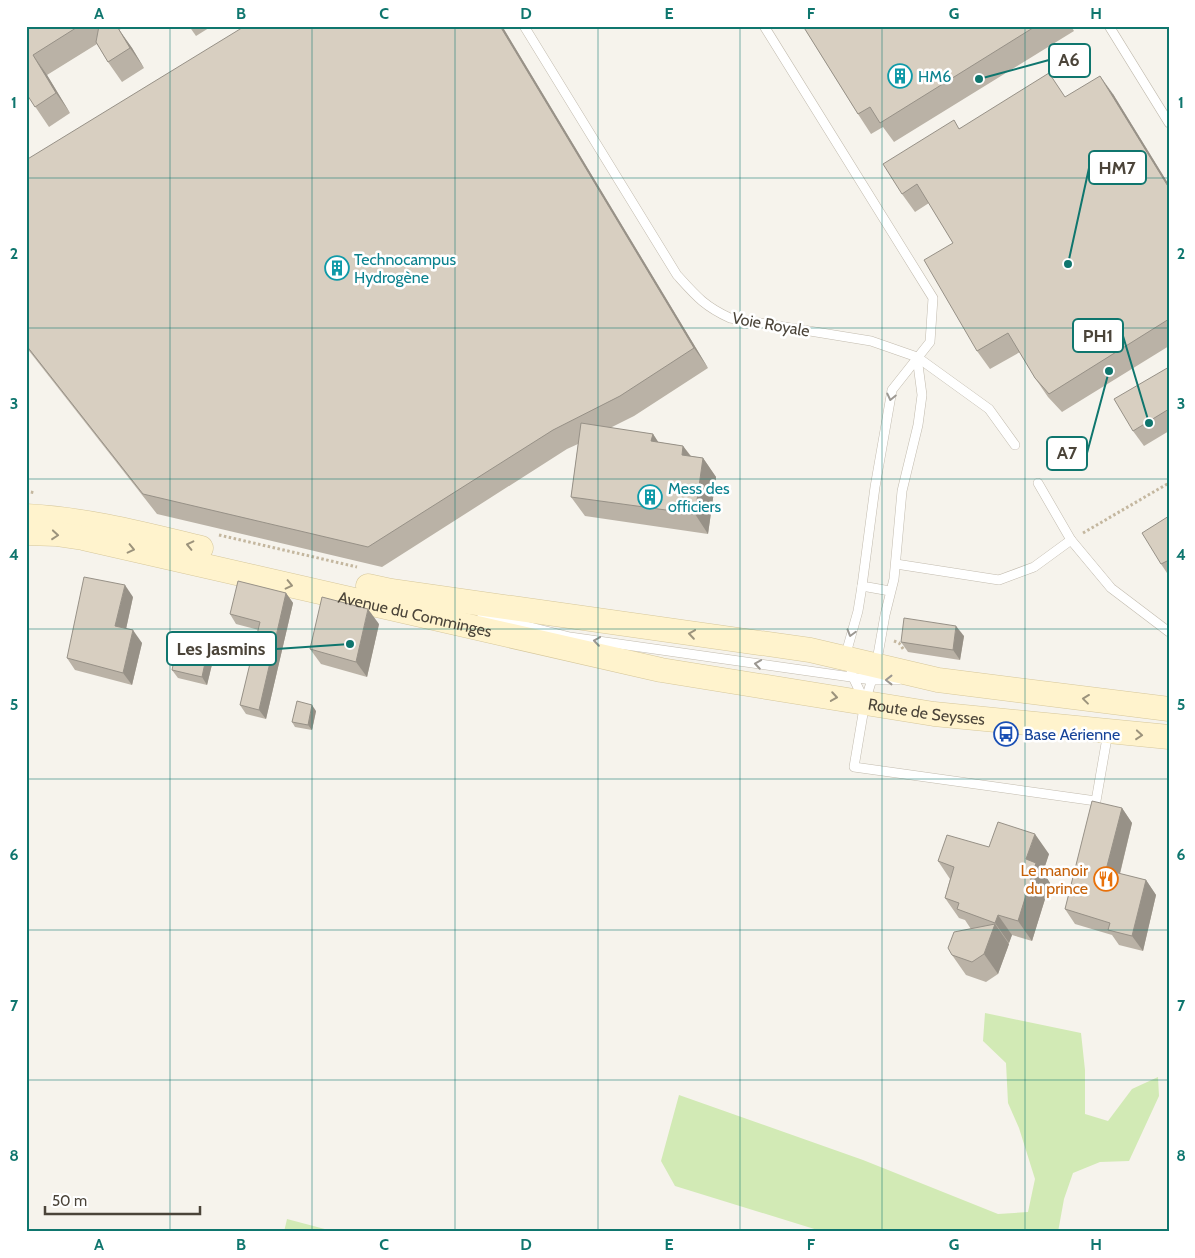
<svg xmlns="http://www.w3.org/2000/svg" width="1195" height="1258" viewBox="0 0 1195 1258" font-family="Cabin,sans-serif">
  <style>
    .green { fill: #d2eab5 }
    .lines { fill: none; stroke-linecap: round; stroke-linejoin: round }
    .service-casing { stroke: #c2bbae; stroke-width: 10 }
    .secondary-casing { stroke: #d6c79b; stroke-width: 25 }
    .path { stroke: #c4b79f; stroke-width: 3; stroke-dasharray: 2.5 2.5; stroke-linecap: butt }
    .service { stroke: #fff; stroke-width: 9 }
    .secondary { stroke: #fff3cd; stroke-width: 24 }
    .wall { fill: #bab2a6 }
    .shaded-wall { fill: #979187 }
    .building { fill: #d8cfc1; stroke: #979187 }
    .oneway { stroke: #9c9892 }
    .oneway2 { stroke: #9c937c }
    .grid { fill: none; stroke: #0f766e; stroke-width: 1; stroke-opacity: 0.55 }
    .labels { text-anchor: middle; stroke-width: 5; stroke-linejoin: round; paint-order: stroke }
    .culture-label { font-size: 16px; fill: #0d838f; stroke: #fff; text-anchor: start }
    .street-label { font-size: 16px; fill: #4b4439; stroke: #fff }
    .transit-label { font-size: 16px; fill: #164399; stroke: #fff; text-anchor: start }
    .food-label { font-size: 16px; fill: #c56008; stroke: #fff; text-anchor: end }
    .leader { fill: none; stroke: #0f766e; stroke-width: 2 }
    .callout-dot { fill: #0f766e; stroke: #fff; stroke-width: 2 }
    .callout { fill: #fff; stroke: #0f766e; stroke-width: 2 }
    .callout-label { font-size: 18px; text-anchor: middle; font-weight: bold; fill: #4b4439 }
    .neatline { fill: none; stroke: #0f766e; stroke-width: 2 }
    .grid-label { font-size: 16px; text-anchor: middle; font-weight: bold; fill: #0f766e }
  </style>
  <rect width="100%" height="100%" fill="#f6f3ec"/>
  <!-- green -->
  <g class="green">
    <path d="M985,1013L1081,1033L1085,1070V1114L1108,1121L1132,1089L1158,1077L1159,1096L1129,1161L1100,1162L1073,1173L1064,1199L1058,1232H824L675,1186L661,1161L679,1095L863,1160L998,1214L1028,1212L1035,1179L1019,1128L1008,1103L1006,1063L983,1041Z"/>
    <path d="M287,1219L336,1232H284Z"/>
  </g>
  <g class="lines">
    <!-- service casing -->
    <g class="service-casing">
      <g id="service">
        <path d="M524,26L677,275C696,296 704,306 730,318L871,341L917,357L989,409L1015,445"/>
        <path d="M764,26L933,298L930,342L892,390L875,487L862,586L890,591"/>
        <path d="M1109,26L1169,123"/>
        <path d="M917,357L922,395L918,425L902,491L894,579L885,615L876,666L865,702L854,767L1096,801L1108,732"/>
        <path d="M1038,483L1071,540L1111,588L1169,632"/>
        <path d="M896,564L999,580L1034,567L1071,540"/>
        <path d="M482,615L570,637L872,680H898"/>
        <path d="M845,657L858,611L862,586"/>
        <path d="M851,673L864,700"/>
      </g>
    </g>
    <!-- secondary casing -->
    <g class="secondary-casing">
      <g id="secondary">
        <path d="M26,516C86,519 143,534 201,548"/>
        <path id="s1" d="M26,533L56,534L83,538L661,670L934,714L1169,737"/>
        <path d="M368,586L391,591L810,650L938,680L1169,709"/>
      </g>
    </g>
    <!-- path -->
    <g class="path">
      <path d="M26,491L35,493"/>
      <path d="M1083,533L1169,483"/>
      <path d="M219,535L357,567"/>
      <path d="M894,641L899,643L904,650"/>
    </g>
    <!-- service -->
    <use href="#service" class="service"/>
    <!-- secondary -->
    <use href="#secondary" class="secondary"/>
  </g>
  <!-- wall -->
  <g class="wall">
    <path d="M26,26H126L119,30L132,48L144,68L122,82L108,62L97,44L47,75L70,113L49,127L28,96L26,97Z"/>
    <path d="M189,26H212L196,36Z"/>
    <path d="M502,26L708,368L634,416L610,428L653,434L658,442L683,446L691,456L703,458L716,477L708,534L585,516L571,497L578,444L567,449L382,567L157,514L26,347V160Z"/>
    <path d="M803,26H1071L1074,31L894,142L883,127L871,134L858,114Z"/>
    <path d="M1113,94L1169,185V346L1062,412L1048,397L1035,378L1020,352L990,369L977,351L953,243L929,203L915,212L902,194L960,128L1065,97Z"/>
    <path d="M1169,367V431L1144,446L1133,431Z"/>
    <path d="M1169,516V576L1161,564Z"/>
    <path d="M286,593L293,603L266,719L246,714L240,705L259,630L236,624L230,614Z"/>
    <path d="M133,597L126,629L142,643L132,685L75,670L67,658Z"/>
    <path d="M379,624L367,677L321,664L310,649Z"/>
    <path d="M964,636L960,660L908,652L901,642Z"/>
    <path d="M215,652L207,685L178,678L172,670Z"/>
    <path d="M316,711L312,730L295,727L292,722Z"/>
    <path d="M1122,808L1132,823L1120,874L1146,880L1156,895L1143,951L1119,945L1112,935L1075,924L1065,909Z"/>
    <path d="M989,847L1049,854L1043,872L1050,883L1032,941L1012,935L1009,943H1008L1009,944L998,974L986,982L966,975L952,955L971,929L965,920L959,918L945,898L950,879L938,861Z"/>
  </g>
  <!-- shaded-wall -->
  <g class="shaded-wall">
    <path d="M500,26H502L708,368L694,348Z"/>
    <path d="M118,28L132,48L144,68L130,48Z"/>
    <path d="M33,55L47,75L70,113L56,93Z"/>
    <path d="M1100,76L1113,94L1169,185V188Z"/>
    <path d="M653,434L666,454L651,441Z"/>
    <path d="M683,446L697,465L682,455Z"/>
    <path d="M703,458L716,477L708,534L695,514Z"/>
    <path d="M125,585L133,597L124,638L115,626Z"/>
    <path d="M286,593L293,603L266,719L259,710Z"/>
    <path d="M368,609L379,624L367,677L356,662Z"/>
    <path d="M956,626L964,636L960,660L953,650Z"/>
    <path d="M133,630L142,643L132,685L123,673Z"/>
    <path d="M209,644L215,652L207,685L202,677Z"/>
    <path d="M312,705L316,711L312,730L308,725Z"/>
    <path d="M1122,808L1132,823L1117,885L1106,870Z"/>
    <path d="M1035,834L1049,854L1043,872L1050,883L1032,941L1018,921L1026,859Z"/>
    <path d="M1146,880L1156,895L1143,951L1132,936Z"/>
    <path d="M998,915L1012,935L1009,943L995,923Z"/>
    <path d="M995,924L1009,944L998,974L984,954Z"/>
  </g>
  <!-- building -->
  <g class="building">
    <path d="M26,26H79L33,55L56,93L35,107L26,93Z"/>
    <path d="M99,26H111L118,28L130,48L108,62L96,42Z"/>
    <path d="M245,26H500L694,348L620,396L553,430L368,547L143,494L26,345V160Z"/>
    <path d="M803,26H1036L880,123L870,107L858,114Z"/>
    <path d="M1049,73L1065,97L1100,76L1169,188V319L1049,394L1035,378L1008,333L977,351L924,260L953,243L917,184L902,194L883,164L954,120L959,129Z"/>
    <path d="M1169,367V409L1133,431L1114,399Z"/>
    <path d="M581,423L653,434L651,441L683,446L682,455L703,458L695,514L571,497Z"/>
    <path d="M1169,516V560L1161,564L1142,533Z"/>
    <path d="M84,577L125,585L115,626L133,630L123,673L67,658Z"/>
    <path d="M238,581L286,593L259,710L240,705L260,622L230,614Z"/>
    <path d="M322,597L368,609L356,662L310,649Z"/>
    <path d="M904,618L956,626L953,650L901,642Z"/>
    <path d="M179,637L209,644L202,677L172,670Z"/>
    <path d="M297,701L312,705L308,725L292,722Z"/>
    <path d="M1092,801L1122,808L1106,870L1146,880L1132,936L1108,930L1110,923L1065,909Z"/>
    <path d="M998,822L1035,834L1026,859L1036,863L1018,921L998,915L995,923L957,909L959,903L945,898L954,867L938,861L947,835L989,847Z"/>
    <path d="M995,924L984,954L972,962L952,955L948,948L954,932Z"/>
  </g>
  <!-- one-way arrows -->
  <defs><path id="oneway-chevron" d="M-2-3.5L2.5 0L-2 3.5" fill="none" stroke-width="1.6" stroke-linecap="round" stroke-linejoin="round" transform="scale(1.25)"/></defs>
  <g class="oneway">
    <use href="#oneway-chevron" transform="translate(891 397) rotate(103)"/>
    <use href="#oneway-chevron" transform="translate(851 633) rotate(106)"/>
    <use href="#oneway-chevron" transform="translate(597 641) rotate(-172)"/>
    <use href="#oneway-chevron" transform="translate(758 664) rotate(-171)"/>
    <use href="#oneway-chevron" transform="translate(889 680) rotate(180)"/>
  </g>
  <g class="oneway2">
    <use href="#oneway-chevron" transform="translate(55 535) rotate(5)"/>
    <use href="#oneway-chevron" transform="translate(190 545) rotate(-167)"/>
    <use href="#oneway-chevron" transform="translate(131 549) rotate(13)"/>
    <use href="#oneway-chevron" transform="translate(289 585) rotate(13)"/>
    <use href="#oneway-chevron" transform="translate(692 634) rotate(-172)"/>
    <use href="#oneway-chevron" transform="translate(834 697) rotate(9)"/>
    <use href="#oneway-chevron" transform="translate(1086 699) rotate(-173)"/>
    <use href="#oneway-chevron" transform="translate(1139 735) rotate(5)"/>
  </g>
  <!-- grid -->
  <path class="grid" d="M170,26V1232M312,26V1232M455,26V1232M598,26V1232M740,26V1232M882,26V1232M1025,26V1232M26,178H1169M26,328H1169M26,479H1169M26,629H1169M26,779H1169M26,930H1169M26,1080H1169"/>
  <!-- icons -->
  <defs>
    <g id="building-ring" transform="scale(1.25)"><circle r="9.5" fill="#fff" stroke="#0f9aa8" stroke-width="1.5"/><path d="M-4-6H4V6H1V3H-1V6H-4ZM-2.5-4.3h1.7v1.8h-1.7ZM.8-4.3h1.7v1.8H.8ZM-2.5-1h1.7V.8h-1.7ZM.8-1h1.7V.8H.8Z" fill="#0f9aa8"/></g>
    <g id="bus-ring" transform="scale(1.25)"><circle r="9.5" fill="#fff" stroke="#1a4fb4" stroke-width="1.5"/><path d="M-5-6H5V4H4V6H2V4H-2V6H-4V4H-5ZM-3.5-4V0h7V-4ZM-3.5 1.2v1.5H-2V1.2ZM2 1.2v1.5H3.5V1.2Z" fill="#1a4fb4"/></g>
    <g id="restaurant-ring" transform="scale(1.25)"><circle r="9.5" fill="#fff" stroke="#e8710a" stroke-width="1.5"/><path d="M-5-6h1v4h1v-4h1v4h1v-4h1v5L-1.5 .5V6h-2V.5L-5-1ZM5-6V6H3V1.5H1.5Q1.5-4 5-6Z" fill="#e8710a"/></g>
  </defs>
  <g fill-rule="evenodd">
    <use href="#building-ring" x="900" y="76"/>
    <use href="#building-ring" x="337" y="268"/>
    <use href="#building-ring" x="650" y="497"/>
    <use href="#bus-ring" x="1006" y="734"/>
    <use href="#restaurant-ring" x="1106" y="879"/>
  </g>
  <g class="labels">
    <!-- culture labels -->
    <g class="culture-label">
      <text x="918" y="82">HM6</text>
      <text x="354" y="265">Technocampus<tspan x="354" dy="18">Hydrogène</tspan></text>
      <text x="668" y="494">Mess des<tspan x="668" dy="18">officiers</tspan></text>
    </g>
    <!-- street labels -->
    <g class="street-label">
      <text transform="translate(771 324) rotate(10)" y="6">Voie Royale</text>
      <text dy="6" stroke="none"><textPath href="#s1" startOffset="398">Avenue du Comminges</textPath></text>
      <text dy="6" stroke="none"><textPath href="#s1" startOffset="919">Route de Seysses</textPath></text>
    </g>
    <!-- transit labels -->
    <g class="transit-label">
      <text x="1024" y="740">Base Aérienne</text>
    </g>
    <!-- food labels -->
    <g class="food-label">
      <text x="1088" y="876">Le manoir<tspan x="1088" dy="18">du prince</tspan></text>
    </g>
  </g>
  <!-- callouts -->
  <path class="leader" d="M979 79L1049 60M1068 264L1089 168M1149 423L1123 336M1109 371L1087 453M350 644L276 649"/>
  <g class="callout-dot">
    <circle cx="979" cy="79" r="5"/>
    <circle cx="1068" cy="264" r="5"/>
    <circle cx="1149" cy="423" r="5"/>
    <circle cx="1109" cy="371" r="5"/>
    <circle cx="350" cy="644" r="5"/>
  </g>
  <g class="callout">
    <rect x="1049" y="44" width="41" height="33" rx="5"/>
    <rect x="1089" y="151" width="57" height="33" rx="5"/>
    <rect x="1073" y="319" width="50" height="33" rx="5"/>
    <rect x="1047" y="437" width="40" height="33" rx="5"/>
    <rect x="167" y="632" width="109" height="33" rx="5"/>
  </g>
  <g class="callout-label">
    <text x="1069" y="66">A6</text>
    <text x="1117" y="174">HM7</text>
    <text x="1098" y="342">PH1</text>
    <text x="1067" y="459">A7</text>
    <text x="221" y="655">Les Jasmins</text>
  </g>
  <!-- border -->
  <rect width="1195" height="1258" fill="none" stroke="#ffffff" stroke-width="55"/>
  <!-- scale -->
  <path d="M45 1206v8h155v-8" fill="none" stroke="#4b4439" stroke-width="2.5"/>
  <text x="52" y="1206" font-size="15" fill="#4b4439" stroke="#ffffff" stroke-width="4" paint-order="stroke">50 m</text>
  <rect x="28" y="28" width="1140" height="1202" class="neatline"/>
  <g class="grid-label">
    <text x="99" y="19">A</text>
    <text x="241" y="19">B</text>
    <text x="384" y="19">C</text>
    <text x="526" y="19">D</text>
    <text x="669" y="19">E</text>
    <text x="811" y="19">F</text>
    <text x="954" y="19">G</text>
    <text x="1096" y="19">H</text>
    <text x="14" y="108">1</text>
    <text x="1181" y="108">1</text>
    <text x="14" y="259">2</text>
    <text x="1181" y="259">2</text>
    <text x="14" y="409">3</text>
    <text x="1181" y="409">3</text>
    <text x="14" y="560">4</text>
    <text x="1181" y="560">4</text>
    <text x="14" y="710">5</text>
    <text x="1181" y="710">5</text>
    <text x="14" y="860">6</text>
    <text x="1181" y="860">6</text>
    <text x="14" y="1011">7</text>
    <text x="1181" y="1011">7</text>
    <text x="14" y="1161">8</text>
    <text x="1181" y="1161">8</text>
    <text x="99" y="1250">A</text>
    <text x="241" y="1250">B</text>
    <text x="384" y="1250">C</text>
    <text x="526" y="1250">D</text>
    <text x="669" y="1250">E</text>
    <text x="811" y="1250">F</text>
    <text x="954" y="1250">G</text>
    <text x="1096" y="1250">H</text>
  </g>
</svg>
